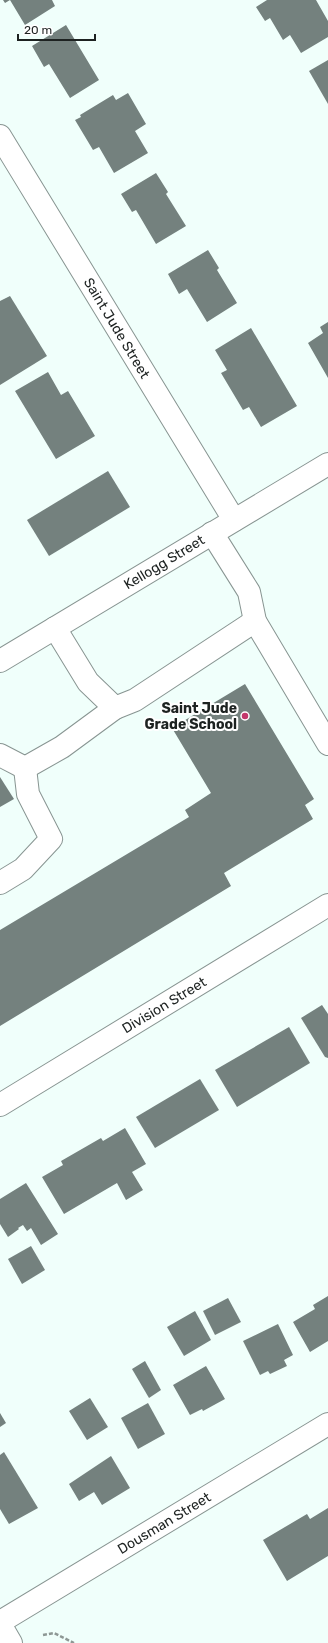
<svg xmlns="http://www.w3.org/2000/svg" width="328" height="1643" viewBox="0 0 328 1643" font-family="Rubik,sans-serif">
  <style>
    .building { fill: #74817e }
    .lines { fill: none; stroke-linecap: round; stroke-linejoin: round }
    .minor-casing { stroke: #889592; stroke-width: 24 }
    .path { stroke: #8e9895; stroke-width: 2.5; stroke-dasharray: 4 2; stroke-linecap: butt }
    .minor { stroke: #fff; stroke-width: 22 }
    .poi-dot { fill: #c3376b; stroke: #fff; stroke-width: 1.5 }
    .labels { text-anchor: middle; stroke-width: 4; stroke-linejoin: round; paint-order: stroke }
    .street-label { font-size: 14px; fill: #1d2221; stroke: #fff }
    .poi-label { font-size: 14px; font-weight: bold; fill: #1d2221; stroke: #fff; text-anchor: end }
  </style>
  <rect width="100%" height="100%" fill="#f0fffb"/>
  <!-- building -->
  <g class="building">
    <path d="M3,0H52L55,6L25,25L10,0L5,3Z"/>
    <path d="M267,0H316L328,21V37L301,53L290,35L283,40L270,18L265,21L256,7Z"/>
    <path d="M66,25L99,80L70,98L49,64L44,67L32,46Z"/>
    <path d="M328,60V104L309,71Z"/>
    <path d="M128,93L146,124L135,131L148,153L114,173L99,147L93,150L75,120L81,117L80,115L113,95L116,100Z"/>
    <path d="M156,173L168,192L166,194L186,226L156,244L136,210L132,212L121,194Z"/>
    <path d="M208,250L219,268L217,270L237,303L207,322L187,289L179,294L168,274Z"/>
    <path d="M10,296L47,356L0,385V301Z"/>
    <path d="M328,322V378L308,343L323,333L320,327Z"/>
    <path d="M251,328L297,406L261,427L249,407L243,410L221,373L227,370L215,350Z"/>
    <path d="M48,372L61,395L68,391L95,436L56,459L15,391Z"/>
    <path d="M108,471L130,507L49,556L27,520Z"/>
    <path d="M245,684L314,799L305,805L313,819L224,873L231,886L0,1026V930L189,817L185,810L211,793L172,728Z"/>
    <path d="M0,777L14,799L0,807Z"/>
    <path d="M322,1005L328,1014V1058L325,1057L301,1018Z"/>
    <path d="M289,1027L310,1063L237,1107L215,1070Z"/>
    <path d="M200,1079L219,1110L155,1148L136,1117Z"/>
    <path d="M125,1128L146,1164L132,1172L143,1190L126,1200L117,1183L64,1214L42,1177L63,1165L61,1161L101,1138L103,1141Z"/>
    <path d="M26,1183L58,1234L41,1245L31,1228L27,1231L23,1225L18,1228L19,1229L8,1237L0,1224V1199Z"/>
    <path d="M31,1246L45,1270L22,1284L8,1259Z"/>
    <path d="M328,1296V1341L310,1352L293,1322L315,1309L313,1305Z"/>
    <path d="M228,1298L241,1322L215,1335L203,1311Z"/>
    <path d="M195,1311L211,1340L184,1356L167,1327Z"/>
    <path d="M278,1324L293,1355L284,1360L287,1366L270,1374L268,1371L260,1375L243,1341Z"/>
    <path d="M145,1361L161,1390L149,1398L132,1369Z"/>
    <path d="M206,1366L225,1399L203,1411L202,1409L190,1415L173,1385Z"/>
    <path d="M90,1398L108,1427L87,1440L69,1411Z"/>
    <path d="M148,1403L165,1434L138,1449L121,1418Z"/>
    <path d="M0,1413L6,1423L0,1427Z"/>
    <path d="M4,1452L38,1508L9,1524L0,1509V1455Z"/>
    <path d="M111,1456L130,1488L102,1505L94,1492L79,1501L69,1484Z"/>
    <path d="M328,1508V1556L287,1581L263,1540L307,1514L310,1519Z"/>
  </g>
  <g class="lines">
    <!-- minor casing -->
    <g class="minor-casing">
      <g id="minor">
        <path d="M0,136L234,520"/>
        <path d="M212,533L249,592L255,621L328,744"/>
        <path d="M55,628L88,682L115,708L135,700L255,621"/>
        <path d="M0,661L328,464"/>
        <path d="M0,755L25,768L62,747L115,708"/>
        <path d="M0,883L23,869L51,839L28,794L25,768"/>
        <path d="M0,1105L328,905"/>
        <path d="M0,1622L328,1424"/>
        <path d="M0,1624L11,1643"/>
      </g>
    </g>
    <!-- path -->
    <path class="path" d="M43,1635L54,1633L74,1643"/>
    <!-- minor -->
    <use href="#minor" class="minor"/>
  </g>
  <!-- markers -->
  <circle class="poi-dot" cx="245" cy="716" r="4"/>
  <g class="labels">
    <!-- street labels -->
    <g class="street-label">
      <text transform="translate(117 328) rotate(59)" y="5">Saint Jude Street</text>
      <text transform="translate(164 562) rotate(-31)" y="5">Kellogg Street</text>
      <text transform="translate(164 1005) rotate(-31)" y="5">Division Street</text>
      <text transform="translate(164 1523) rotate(-31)" y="5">Dousman Street</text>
    </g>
    <!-- poi labels -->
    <g class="poi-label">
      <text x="237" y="713">Saint Jude<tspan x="237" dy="16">Grade School</tspan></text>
    </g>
  </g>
  <!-- scale -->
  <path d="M18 34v6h77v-6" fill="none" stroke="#1d2221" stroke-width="2"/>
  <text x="24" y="34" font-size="12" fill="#1d2221" stroke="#ffffff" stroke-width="3" paint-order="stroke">20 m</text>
</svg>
